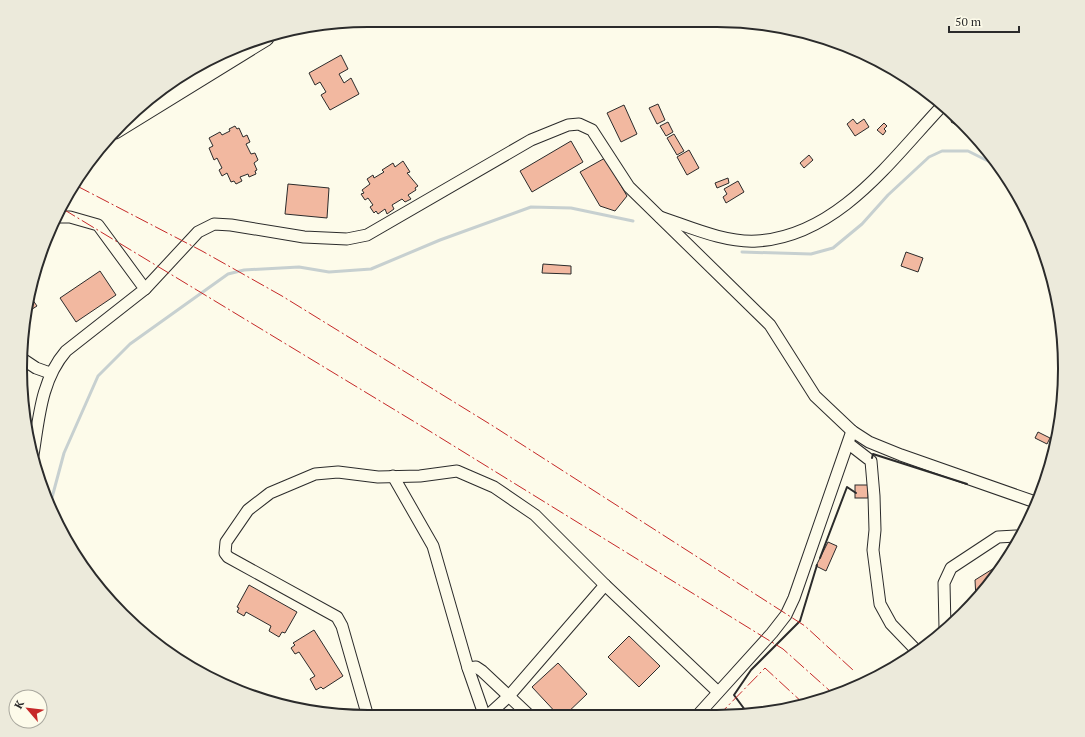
<svg xmlns="http://www.w3.org/2000/svg" width="1085" height="737" viewBox="0 0 1085 737" font-family="'PT Serif',serif">
  <style>
    .lines { fill: none; stroke-linecap: round; stroke-linejoin: round }
    .stream { stroke: #c7d0d0; stroke-width: 3 }
    .building { fill: #f2b8a0; stroke: #2b2b2b }
    .minor-casing { stroke: #2b2b2b; stroke-width: 13 }
    .highway-casing { stroke: #2b2b2b; stroke-width: 17 }
    .minor { stroke: #fdfbea; stroke-width: 11 }
    .highway { stroke: #fdfbea; stroke-width: 15 }
    .wall { stroke: #2b2b2b; stroke-width: 2 }
    .power { stroke: #c62828; stroke-width: 1; stroke-dasharray: 14 3 2 3; stroke-linecap: butt }
    .rim { fill: none; stroke: #2b2b2b; stroke-width: 2 }
  </style>
  <rect width="100%" height="100%" fill="#fdfbea"/>
  <g class="lines">
    <!-- stream -->
    <g class="stream">
      <path d="M742,252L811,254L833,248L862,224L888,195L929,157L942,151H968L1000,167"/>
      <path d="M50,505L64,453L98,376L130,344L228,274L244,270L299,267L329,272L371,269L440,240L531,207L571,208L633,221"/>
    </g>
  </g>
  <!-- building -->
  <g class="building">
    <path d="M724,21L739,22L737,27Z"/>
    <path d="M341,55L348,69L339,74L344,83L351,78L359,94L330,110L321,95L326,92L320,82L315,85L309,73Z"/>
    <path d="M658,104L665,120L657,124L649,108Z"/>
    <path d="M624,105L637,134L621,142L607,113Z"/>
    <path d="M954,116L963,122L971,133L951,122Z"/>
    <path d="M853,119L857,124L864,119L869,127L855,136L847,124Z"/>
    <path d="M668,122L673,132L666,136L660,126Z"/>
    <path d="M884,123L887,126L884,129L886,131L883,135L877,130Z"/>
    <path d="M235,126L237,129L239,128L243,137L247,135L250,142L246,144L251,154L255,153L258,160L254,163L257,170L255,171L256,174L249,177L248,174L240,177L242,181L236,184L234,181L231,182L227,173L222,176L219,170L222,168L217,158L214,160L209,148L213,146L209,138L220,132L222,135L230,131L229,129Z"/>
    <path d="M674,134L684,151L677,155L667,138Z"/>
    <path d="M571,141L583,162L532,192L520,171Z"/>
    <path d="M689,150L699,168L687,175L677,157Z"/>
    <path d="M809,155L813,160L804,168L800,163Z"/>
    <path d="M605,158L627,196L615,211L600,206L580,172Z"/>
    <path d="M403,161L410,172L407,173L418,186L415,188L416,190L408,195L411,199L405,202L402,199L392,205L394,209L387,214L385,209L378,214L376,211L374,213L370,207L373,205L368,198L365,200L361,194L364,193L362,190L370,184L367,179L373,175L374,178L384,172L382,170L393,163L395,167Z"/>
    <path d="M728,178L729,183L717,188L715,183Z"/>
    <path d="M738,181L744,192L726,203L723,197L727,194L724,189Z"/>
    <path d="M288,184L329,188L327,218L285,214Z"/>
    <path d="M906,252L923,258L918,272L901,266Z"/>
    <path d="M543,264L571,266V274L542,273Z"/>
    <path d="M100,271L116,295L76,322L60,298Z"/>
    <path d="M30,296L37,306L26,313Z"/>
    <path d="M1038,432L1050,438L1047,444L1035,438Z"/>
    <rect x="855" y="485" width="13" height="13"/>
    <path d="M828,542L837,546L826,571L816,566Z"/>
    <path d="M1007,560L1006,562L976,599L975,580Z"/>
    <path d="M249,585L297,612L285,633L282,632L279,637L269,631L271,626L246,612L244,616L237,612L239,608L237,607Z"/>
    <path d="M314,630L343,676L323,689L321,687L316,690L310,679L315,676L299,652L295,654L291,648L295,645L293,643Z"/>
    <path d="M629,636L660,666L639,687L608,657Z"/>
    <path d="M558,663L587,694L563,717H560L532,687Z"/>
    <path d="M601,711L607,717H594Z"/>
  </g>
  <g class="lines">
    <!-- minor casing -->
    <g class="minor-casing">
      <g id="minor">
        <path d="M660,217C690,227 725,243 757,241C838,236 891,160 942,106"/>
        <path d="M145,289L198,232L214,224L231,225L304,237L347,239L367,235L531,140L568,125L579,124L592,130L629,187L770,325L815,396L852,431L869,442L901,455L1038,503"/>
        <path d="M24,360L36,368L50,373"/>
        <path d="M849,444L871,461L874,496L875,530L873,550L880,604L891,624L915,649"/>
        <path d="M33,455C39,418 41,380 66,351L145,289L98,225L70,217H58"/>
        <path d="M393,476L433,546L468,668L485,717"/>
        <path d="M945,628L944,583L951,568L998,537L1016,536L1019,538"/>
        <path d="M468,668L476,667L482,671L531,717"/>
        <path d="M368,717L342,626L337,617L228,557L225,553L226,542L248,510L270,493L315,474L338,472L378,477L420,476L457,471L494,487L535,515L605,585L718,692"/>
        <path d="M486,717L509,696L605,585"/>
        <path d="M696,717L772,633L786,615L794,598L852,431"/>
      </g>
    </g>
    <!-- highway casing -->
    <g class="highway-casing">
      <path id="highway" d="M115,131L266,38"/>
    </g>
    <!-- minor -->
    <use href="#minor" class="minor"/>
    <!-- highway -->
    <use href="#highway" class="highway"/>
    <!-- wall -->
    <g class="wall">
      <path d="M872,458L873,454L967,484"/>
      <path d="M820,558L847,487L856,493"/>
      <path d="M748,714L734,695L751,670L800,621L817,565"/>
    </g>
    <!-- power -->
    <g class="power">
      <path d="M77,186L202,251L282,296L493,426L805,626L853,670"/>
      <path d="M63,209L423,427L783,649L830,691"/>
      <path d="M717,717L765,668L804,704"/>
    </g>
  </g>
  <!-- crop -->
  <path d="M0 0H1085V737H0ZM368 27H717A341 341 0 0 1 1058 368V369A341 341 0 0 1 717 710H368A341 341 0 0 1 27 369V368A341 341 0 0 1 368 27Z" fill="#eceadb" fill-rule="evenodd"/>
  <path class="rim" d="M368 27H717A341 341 0 0 1 1058 368V369A341 341 0 0 1 717 710H368A341 341 0 0 1 27 369V368A341 341 0 0 1 368 27Z"/>
  <!-- north arrow -->
  <g transform="translate(28 709) rotate(298)"><circle r="19" fill="#fdfbea" stroke="#a9a89e"/>
  <path d="M0-3L7 15L0 10L-7 15Z" fill="#c62828"/>
  <text y="-6" font-size="11" font-weight="bold" text-anchor="middle" fill="#2b2b2b">K</text>
  </g>
  <!-- scale -->
  <path d="M949 26v6h70v-6" fill="none" stroke="#2b2b2b" stroke-width="2"/>
  <text x="955" y="26" font-size="12" fill="#2b2b2b" stroke="#fdfbea" stroke-width="3" paint-order="stroke">50 m</text>
</svg>
